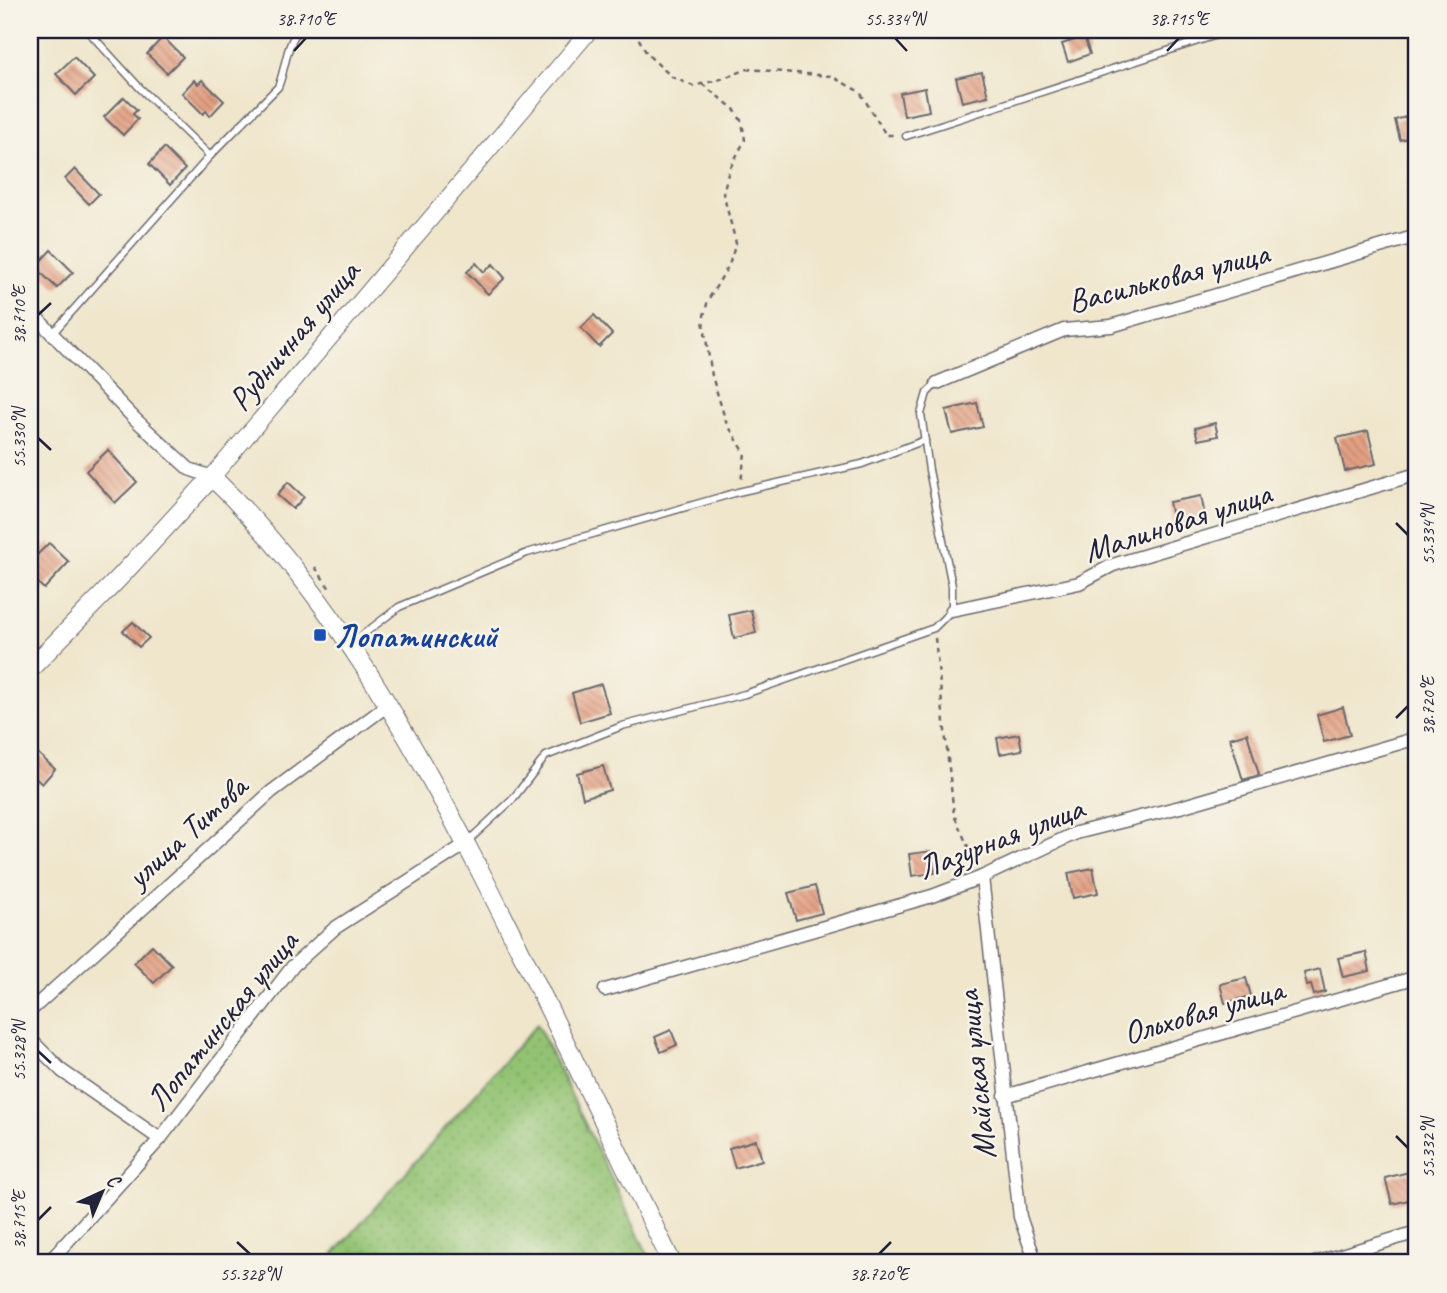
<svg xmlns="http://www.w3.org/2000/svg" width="1447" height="1293" viewBox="0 0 1447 1293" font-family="Caveat,sans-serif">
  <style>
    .grass { fill: url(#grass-dots); stroke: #5a7256; stroke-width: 2 }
    .building { fill: url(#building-back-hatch) }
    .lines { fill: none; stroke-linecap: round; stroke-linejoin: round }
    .service-casing { stroke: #6a676e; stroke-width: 9 }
    .minor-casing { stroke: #6a676e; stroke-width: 15 }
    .tertiary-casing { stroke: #6a676e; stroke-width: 18 }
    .secondary-casing { stroke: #6a676e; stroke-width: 20 }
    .path { stroke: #6a676e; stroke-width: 2.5; stroke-dasharray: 5 5; stroke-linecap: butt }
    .service { stroke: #fff; stroke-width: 6 }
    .minor { stroke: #fff; stroke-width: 12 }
    .tertiary { stroke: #fff; stroke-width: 16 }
    .secondary { stroke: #fff; stroke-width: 18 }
    .ticks { fill: none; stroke: #22223b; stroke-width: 2.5 }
    .transit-dot { fill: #1a4fb4; stroke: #f7f3e8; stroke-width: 2.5 }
    .labels { text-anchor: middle; stroke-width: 5; stroke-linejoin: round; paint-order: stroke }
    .street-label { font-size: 33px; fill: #22223b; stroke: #f7f3e8 }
    .transit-label { font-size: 33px; font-weight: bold; fill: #164399; stroke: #f7f3e8; text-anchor: start }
    .neatline { fill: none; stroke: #22223b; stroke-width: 2.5 }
    .ticks-label { font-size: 18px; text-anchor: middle; fill: #22223b }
  </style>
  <defs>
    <pattern id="grass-dots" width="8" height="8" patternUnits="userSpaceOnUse" patternTransform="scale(1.75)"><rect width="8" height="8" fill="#93c372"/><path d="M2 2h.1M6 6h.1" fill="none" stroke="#7ea764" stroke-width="1.8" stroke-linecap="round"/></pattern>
    <pattern id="building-back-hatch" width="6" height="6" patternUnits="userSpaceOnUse" patternTransform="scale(1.75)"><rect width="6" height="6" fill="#e4a083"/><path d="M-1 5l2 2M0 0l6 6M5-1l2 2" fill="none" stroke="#b8826c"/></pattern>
  </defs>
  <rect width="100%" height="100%" fill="#f7f3e8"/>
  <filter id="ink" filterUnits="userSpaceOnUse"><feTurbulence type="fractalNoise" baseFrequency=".0143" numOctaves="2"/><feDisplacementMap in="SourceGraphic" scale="14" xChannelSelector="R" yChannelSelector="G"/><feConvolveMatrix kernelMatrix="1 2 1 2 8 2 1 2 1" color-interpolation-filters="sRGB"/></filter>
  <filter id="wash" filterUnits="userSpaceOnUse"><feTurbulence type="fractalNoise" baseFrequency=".00686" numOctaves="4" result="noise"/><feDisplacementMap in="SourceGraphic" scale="28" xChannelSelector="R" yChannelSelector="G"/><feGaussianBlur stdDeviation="1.57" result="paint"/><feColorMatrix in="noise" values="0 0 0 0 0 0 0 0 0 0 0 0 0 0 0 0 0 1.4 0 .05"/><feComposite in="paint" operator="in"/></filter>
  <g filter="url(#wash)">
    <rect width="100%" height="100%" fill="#efe6cc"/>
    <!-- grass -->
    <path class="grass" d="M537,1024L652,1263H326Z"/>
    <g id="blocks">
      <!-- building -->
      <g class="building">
        <path d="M163,37L183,57L167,73L147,54Z"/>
        <path d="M1084,37L1090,54L1068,62L1062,44Z"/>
        <path d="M74,57L94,78L76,95L56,74Z"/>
        <path d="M982,72L988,96L962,102L956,78Z"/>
        <path d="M194,80L198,84L202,80L224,101L210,116L206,111L203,114L182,93Z"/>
        <path d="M925,88L929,111L904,116L900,93Z"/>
        <path d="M124,97L137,110L133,114L138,119L123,135L104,117Z"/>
        <path d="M1413,115L1417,136L1400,140L1395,120Z"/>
        <path d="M164,148L185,169L170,185L149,164Z"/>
        <path d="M75,169L99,194L89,204L65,179Z"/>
        <path d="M51,250L73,272L57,288L35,267Z"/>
        <path d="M476,263L484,272L493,264L505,278L488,294L467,272Z"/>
        <path d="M594,315L612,334L599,347L581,328Z"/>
        <path d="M977,403L983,427L952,434L946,410Z"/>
        <path d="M1215,423L1218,436L1198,440L1195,428Z"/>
        <path d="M1368,431L1376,464L1345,471L1337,438Z"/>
        <path d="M108,450L137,482L115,503L86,471Z"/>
        <path d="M288,482L304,497L293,509L277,495Z"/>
        <path d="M1201,496L1206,521L1174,527L1169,502Z"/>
        <path d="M49,543L69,562L44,589L30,575V552L35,557Z"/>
        <path d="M751,610L756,633L734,638L729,615Z"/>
        <path d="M133,622L149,638L139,647L123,631Z"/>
        <path d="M601,684L610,713L580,722L572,693Z"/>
        <path d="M1343,707L1350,735L1324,742L1317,715Z"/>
        <path d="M1247,733L1259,775L1243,780L1230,738Z"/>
        <path d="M1019,734L1022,750L1000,754L997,738Z"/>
        <path d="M30,746L55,769L42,784L30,773Z"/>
        <path d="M603,766L610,790L583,798L577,773Z"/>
        <path d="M932,851L935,873L912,876L909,854Z"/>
        <path d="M1093,868L1098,893L1073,898L1068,873Z"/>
        <path d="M815,886L822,913L796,920L788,893Z"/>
        <path d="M152,945L172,965L154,983L134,963Z"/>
        <path d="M1366,952L1370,971L1343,977L1338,958Z"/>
        <path d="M1320,969L1325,992L1314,995L1311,985L1307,986L1304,973Z"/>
        <path d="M1246,978L1251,996L1225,1003L1220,984Z"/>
        <path d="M671,1030L677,1045L661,1052L655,1037Z"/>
        <path d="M756,1140L762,1160L735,1168L729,1148Z"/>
        <path d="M1417,1170V1198L1392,1204L1385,1178Z"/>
      </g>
    </g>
  </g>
  <g filter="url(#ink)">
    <use href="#blocks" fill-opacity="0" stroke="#6a676e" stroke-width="2"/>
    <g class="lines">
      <!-- service casing -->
      <g class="service-casing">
        <g id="service">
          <path d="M906,136L1232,30"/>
          <path d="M210,156L278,87C286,68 285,48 298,30"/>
          <path d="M52,334L210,156L139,87L87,30"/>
          <path d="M352,643L399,607L527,553L738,492L862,464L925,440"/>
          <path d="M467,842L512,800L546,756L622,726L745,694L934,628L952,610V586L929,470L921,414L927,393L937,383"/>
        </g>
      </g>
      <!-- minor casing -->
      <g class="minor-casing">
        <g id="minor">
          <path d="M30,311L135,419L189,469L212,477"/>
          <path d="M937,383L1064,330L1111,326L1417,236"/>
          <path d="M952,610L1079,583L1113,565L1417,474"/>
          <path d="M982,877L1020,1217L1036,1263"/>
          <path d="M605,990L932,896L982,877L1076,833L1180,807L1417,738"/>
          <path d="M30,1011L271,792L388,705"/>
          <path d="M30,1039L62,1071L160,1139"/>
          <path d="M1005,1096L1417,977"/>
          <path d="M48,1263L160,1139L293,966L335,928L466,844"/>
          <path d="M1315,1263L1417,1232"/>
        </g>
      </g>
      <!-- tertiary casing -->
      <g class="tertiary-casing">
        <path id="tertiary" d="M212,477L590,30"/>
      </g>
      <!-- secondary casing -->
      <g class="secondary-casing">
        <path id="secondary" d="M30,669L119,578L212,477C327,588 406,729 479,869C546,999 608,1132 672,1263"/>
      </g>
      <!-- path -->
      <g class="path">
        <path d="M634,30L647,54L672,77L693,86L718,80L748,69L831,76L860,92L886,135H896"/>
        <path d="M702,84L734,109L742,122L745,140L729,170L723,193L736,243L729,265L708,300L703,320L712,376L726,422L745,453L741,482"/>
        <path d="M315,567L330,589"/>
        <path d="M935,638L954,815L977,867"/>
      </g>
      <!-- service -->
      <use href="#service" class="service"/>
      <!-- minor -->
      <use href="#minor" class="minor"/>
      <!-- tertiary -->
      <use href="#tertiary" class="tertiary"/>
      <!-- secondary -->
      <use href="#secondary" class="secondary"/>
    </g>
  </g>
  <!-- ticks -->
  <path class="ticks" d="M895,38L907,51M294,51L306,38M1167,51L1179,38M38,315L51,303M38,438L51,450M1396,523L1408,535M1396,718L1408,706M38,1051L51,1063M1396,1136L1408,1148M38,1220L51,1207M237,1242L250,1254M879,1254L891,1242"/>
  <!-- markers -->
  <rect class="transit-dot" x="313" y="628" width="14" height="14" rx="3.5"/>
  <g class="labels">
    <!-- street labels -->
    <g class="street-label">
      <text transform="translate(1168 276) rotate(-14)" y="12">Васильковая улица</text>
      <text transform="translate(293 335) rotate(-50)" y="12">Рудничная улица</text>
      <text transform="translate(1177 521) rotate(-18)" y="12">Малиновая улица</text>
      <text transform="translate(186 831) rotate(-42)" y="12">улица Титова</text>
      <text transform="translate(1000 837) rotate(-21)" y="12">Лазурная улица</text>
      <text transform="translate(1203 1010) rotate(-16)" y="12">Ольховая улица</text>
      <text transform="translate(221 1020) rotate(-51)" y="12">Лопатинская улица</text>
      <text transform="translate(975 1075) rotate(-96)" y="12">Майская улица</text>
    </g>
    <!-- transit labels -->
    <g class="transit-label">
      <text x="334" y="647">Лопатинский</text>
    </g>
  </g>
  <!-- margin -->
  <rect width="1447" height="1293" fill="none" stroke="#f7f3e8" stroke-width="77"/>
  <!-- north arrow -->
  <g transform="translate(102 1192) rotate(44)" stroke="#f7f3e8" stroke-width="5" paint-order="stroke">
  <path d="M0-5L12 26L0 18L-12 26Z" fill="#22223b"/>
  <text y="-10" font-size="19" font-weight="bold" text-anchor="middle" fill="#22223b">С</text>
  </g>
  <rect x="38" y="38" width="1370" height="1216" class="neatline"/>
  <g class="ticks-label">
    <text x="306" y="25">38.710°E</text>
    <text x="895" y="25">55.334°N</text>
    <text x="1179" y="25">38.715°E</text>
    <text transform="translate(19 315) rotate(-90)" y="6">38.710°E</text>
    <text transform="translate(19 438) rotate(-90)" y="6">55.330°N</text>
    <text transform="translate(1428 535) rotate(-90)" y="6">55.334°N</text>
    <text transform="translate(1428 706) rotate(-90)" y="6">38.720°E</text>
    <text transform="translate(19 1051) rotate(-90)" y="6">55.328°N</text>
    <text transform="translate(1428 1148) rotate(-90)" y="6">55.332°N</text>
    <text transform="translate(19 1220) rotate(-90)" y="6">38.715°E</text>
    <text x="250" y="1280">55.328°N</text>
    <text x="879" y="1280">38.720°E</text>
  </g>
</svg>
